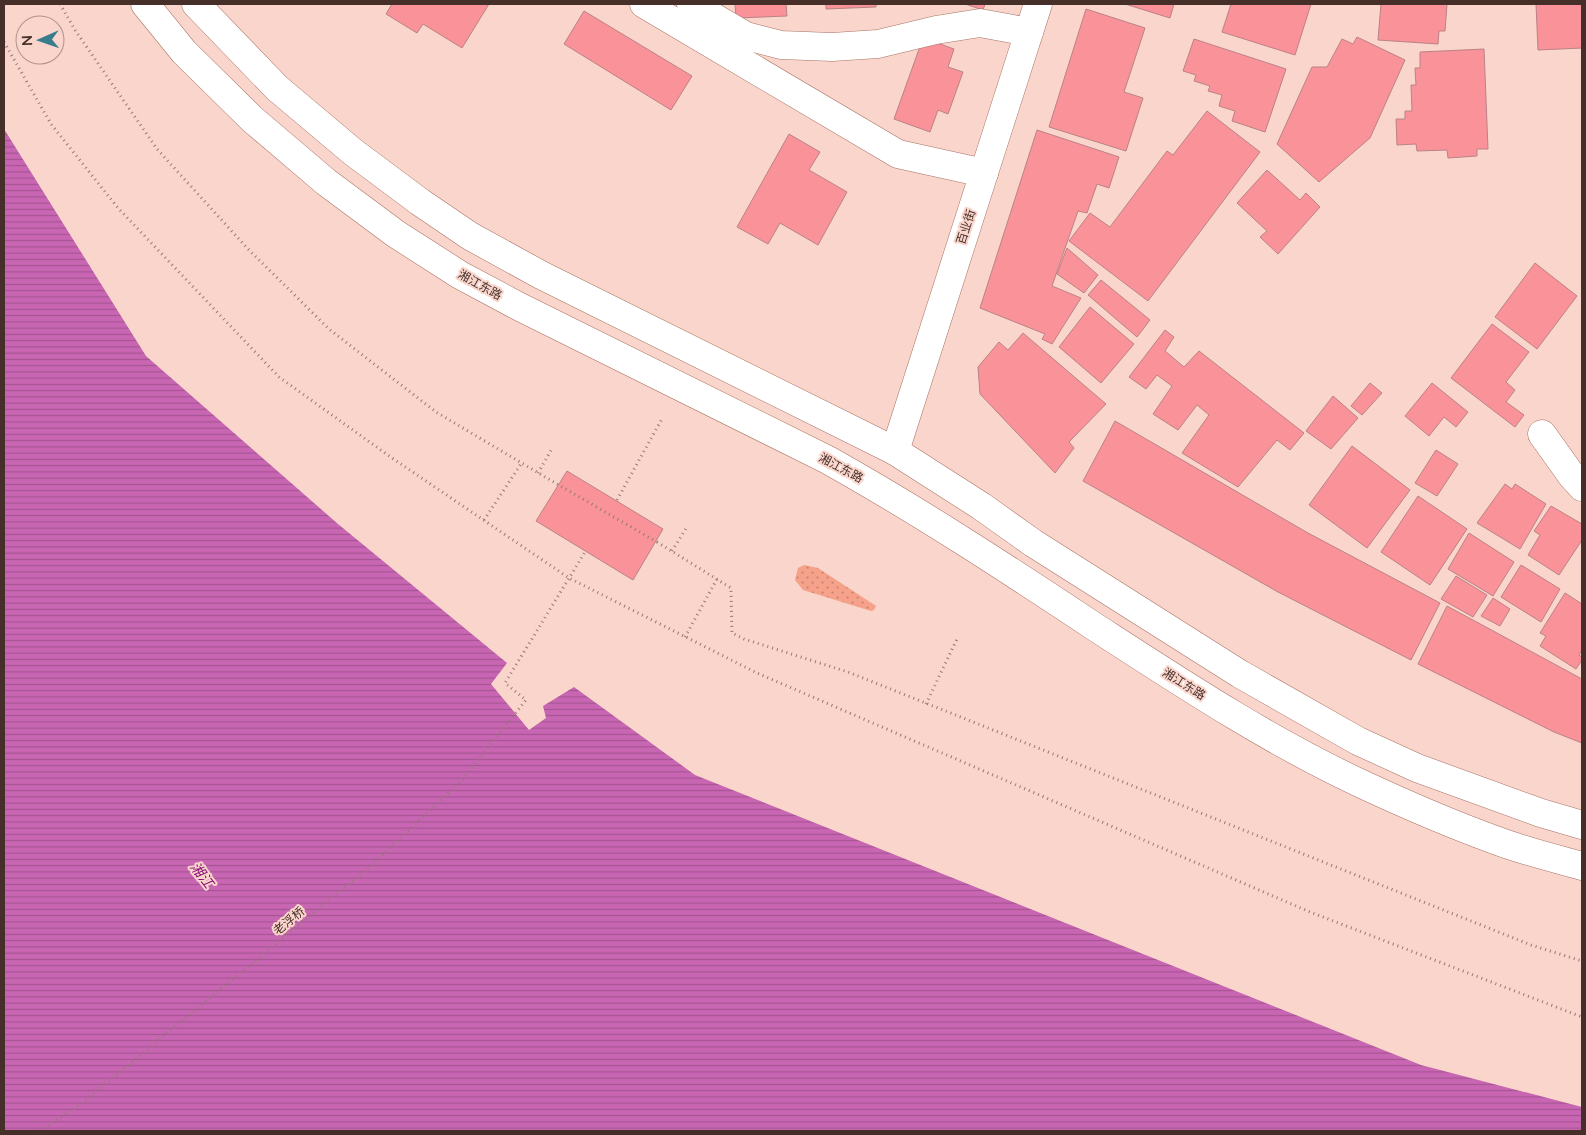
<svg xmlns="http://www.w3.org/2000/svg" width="1586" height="1135" viewBox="0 0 1586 1135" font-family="Lato,'Noto Sans SC',sans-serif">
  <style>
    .grass { fill: url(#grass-dots) }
    .water { fill: url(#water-rules) }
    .building { fill: #fa9299; stroke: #bb8285 }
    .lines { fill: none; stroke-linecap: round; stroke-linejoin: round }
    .minor-casing { stroke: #a97365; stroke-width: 29 }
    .major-casing { stroke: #a97365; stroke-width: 29 }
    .path { stroke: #977a73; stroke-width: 3; stroke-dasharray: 1 4; stroke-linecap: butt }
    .minor { stroke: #fff; stroke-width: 28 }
    .major { stroke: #fff; stroke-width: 28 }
    .path-bridge { stroke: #977a73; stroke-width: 3; stroke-dasharray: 1 4; stroke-linecap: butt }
    .labels { text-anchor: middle; stroke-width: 4; stroke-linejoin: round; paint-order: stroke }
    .street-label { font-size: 12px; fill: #462f29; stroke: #f9d5cb }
    .water-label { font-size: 14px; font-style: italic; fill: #8c0f79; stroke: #f9d5cb }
  </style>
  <defs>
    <pattern id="grass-dots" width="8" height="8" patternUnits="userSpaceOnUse" patternTransform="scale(1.25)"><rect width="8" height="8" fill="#f6a18a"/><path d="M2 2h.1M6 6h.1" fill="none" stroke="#c98471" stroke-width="1.8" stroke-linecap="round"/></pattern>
    <pattern id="water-rules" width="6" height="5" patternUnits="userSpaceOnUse" patternTransform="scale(1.25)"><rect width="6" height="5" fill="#c966b3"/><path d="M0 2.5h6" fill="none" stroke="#a55492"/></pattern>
  </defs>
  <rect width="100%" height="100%" fill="#f9d5cb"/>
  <!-- grass -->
  <path class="grass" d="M804,565L818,568L873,604L876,606L874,610L871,611L803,590L795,580L798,568Z"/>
  <!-- water -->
  <path class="water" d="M4,129L146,356L338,524L507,663L491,684L529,730L546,718L543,706L574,687L695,775L1421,1065L1582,1107V1131H4Z"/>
  <!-- building -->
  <g class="building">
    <path d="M392,4H489L462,48L423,24L417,33L386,14Z"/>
    <path d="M735,4H786L787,16L736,18Z"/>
    <path d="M826,4H876V7L826,9Z"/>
    <path d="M965,4H985L983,10Z"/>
    <path d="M1125,4H1174L1170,18Z"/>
    <path d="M1231,4H1311L1295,55L1222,32Z"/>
    <path d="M1381,4H1447L1445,31H1439L1438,44L1378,40Z"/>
    <path d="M1536,4H1582V48L1538,50Z"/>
    <path d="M1086,9L1145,28L1124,92L1143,98L1126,151L1049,127Z"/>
    <path d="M584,11L692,76L671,110L564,44Z"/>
    <path d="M1357,37L1405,60L1370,138L1319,182L1277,144L1312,67H1327L1342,39L1353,44Z"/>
    <path d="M923,38L954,49L948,67L963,72L948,114L938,110L930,132L894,119Z"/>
    <path d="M1194,39L1286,69L1265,132L1232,121L1235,111L1219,106L1222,95L1208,91L1210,86L1194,81L1196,75L1183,71Z"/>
    <path d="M1484,49L1488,149H1477V156L1448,158L1447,150L1417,151L1416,144L1397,145L1396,119H1405V111H1412L1411,85H1416L1415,68H1420V52Z"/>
    <path d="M1207,111L1260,152L1148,301L1069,241L1090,213L1110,227L1167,151L1173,155Z"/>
    <path d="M1037,130L1119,157L1109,188L1097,184L1087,213L1078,211L1052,286L1081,298L1052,344L1042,339L1045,334L980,308Z"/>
    <path d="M789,134L820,152L809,170L847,192L818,245L780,223L768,244L737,227Z"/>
    <path d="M1267,170L1300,200L1306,193L1320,207L1278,254L1260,237L1267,231L1237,203Z"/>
    <path d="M1067,248L1098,275L1084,293L1057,274Z"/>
    <path d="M1535,263L1577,296L1537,349L1495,317Z"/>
    <path d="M1101,280L1150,320L1137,337L1088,295Z"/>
    <path d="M1090,307L1134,344L1101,383L1059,347Z"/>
    <path d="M1492,324L1529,352L1506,382L1515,390L1506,402L1524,415L1515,427L1451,378Z"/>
    <path d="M1165,330L1174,337L1165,351L1184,367L1199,351L1304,433L1290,450L1277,440L1238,487L1182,453L1209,415L1197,405L1178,430L1153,414L1172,386L1157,375L1146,389L1129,377Z"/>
    <path d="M1023,333L1106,404L1069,442L1074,448L1055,473L980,394L978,367L999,342L1008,350Z"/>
    <path d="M1370,383L1382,393L1362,415L1351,406Z"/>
    <path d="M1432,383L1468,412L1456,427L1444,417L1429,436L1405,416Z"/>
    <path d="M1333,396L1358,418L1331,449L1306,431Z"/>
    <path d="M1115,421L1308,533L1440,603L1411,660L1278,592L1083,481Z"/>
    <path d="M1352,446L1410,490L1367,548L1309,505Z"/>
    <path d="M1436,450L1458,464L1437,496L1415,483Z"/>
    <path d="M567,471L663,529L633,580L536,521Z"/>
    <path d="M1505,484L1512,489L1515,484L1546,504L1520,549L1477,523Z"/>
    <path d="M1418,496L1467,529L1430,585L1381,552Z"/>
    <path d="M1551,506L1582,524V540L1559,575L1528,555L1540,535L1534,531Z"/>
    <path d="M1469,533L1514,562L1493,596L1448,569Z"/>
    <path d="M1521,565L1560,589L1541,622L1501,597Z"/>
    <path d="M1456,576L1487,595L1473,617L1441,599Z"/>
    <path d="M1565,593L1582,604V650L1579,655L1582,657V660L1576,669L1540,646L1546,636L1540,633Z"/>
    <path d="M1493,598L1510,609L1500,626L1481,616Z"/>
    <path d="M1447,606L1582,679V743L1554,732L1418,664Z"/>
  </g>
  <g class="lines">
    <!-- minor casing -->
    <g class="minor-casing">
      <g id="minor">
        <path d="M644,4L898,154L984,173"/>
        <path d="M691,4L746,36L781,45L832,47L878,44L936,30L980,23L1029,32"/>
        <path d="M1542,434L1572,476L1582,487"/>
        <path d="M895,451L1038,4"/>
      </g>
    </g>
    <!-- major casing -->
    <g class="major-casing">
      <g id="major">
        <path d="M145,4L184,52L252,119L326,182L396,234L460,275L518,306L828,460C919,511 1006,568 1092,625C1180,682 1269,741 1364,785C1407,805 1451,824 1495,840C1524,851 1553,858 1582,866"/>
        <path d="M196,4L277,88L353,152L420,202L470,236L541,275L895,451L981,506L1033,543L1240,674L1358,741L1417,768L1541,813L1582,825"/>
      </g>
    </g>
    <!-- path -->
    <g class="path">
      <path d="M60,4L75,30L157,149L248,249L329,329L436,412L557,484"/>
      <path d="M4,42L51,124L118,208L279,377L392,458L569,578L757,673L1310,912L1582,1017"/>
      <path d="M538,473L553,447"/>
      <path d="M617,500L663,417"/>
      <path d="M484,520L521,464"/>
      <path d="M657,542L731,588L732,633L744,639L848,672L1531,945L1582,961"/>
      <path d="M672,551L687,527"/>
      <path d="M685,637L717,579"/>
      <path d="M926,704L957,639"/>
      <path d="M40,1131L82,1103L373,864L461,781L526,700L505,683L585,552"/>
    </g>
    <!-- minor -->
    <use href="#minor" class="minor"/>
    <!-- major -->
    <use href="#major" class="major"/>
    <!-- path-bridge -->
    <path class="path-bridge" d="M557,484L657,542"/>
  </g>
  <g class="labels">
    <!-- street labels -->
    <g class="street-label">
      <text transform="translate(966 227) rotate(-72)" y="4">百业街</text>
      <text transform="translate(480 285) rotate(29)" y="4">湘江东路</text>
      <text transform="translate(841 468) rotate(28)" y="4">湘江东路</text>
      <text transform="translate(1184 684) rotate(32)" y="4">湘江东路</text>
      <text transform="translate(289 921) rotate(-39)" y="4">老浮桥</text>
    </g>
    <!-- water labels -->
    <g class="water-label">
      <text transform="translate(202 875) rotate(52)" y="5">湘江</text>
    </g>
  </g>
  <!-- border -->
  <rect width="1586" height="1135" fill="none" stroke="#462f29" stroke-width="10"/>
  <!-- north arrow -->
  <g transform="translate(40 40) rotate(268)"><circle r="24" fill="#f9d5cb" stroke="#b1938a"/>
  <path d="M0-4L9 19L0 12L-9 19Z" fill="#397c8c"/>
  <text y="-8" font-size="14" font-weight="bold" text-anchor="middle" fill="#462f29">N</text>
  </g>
</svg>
